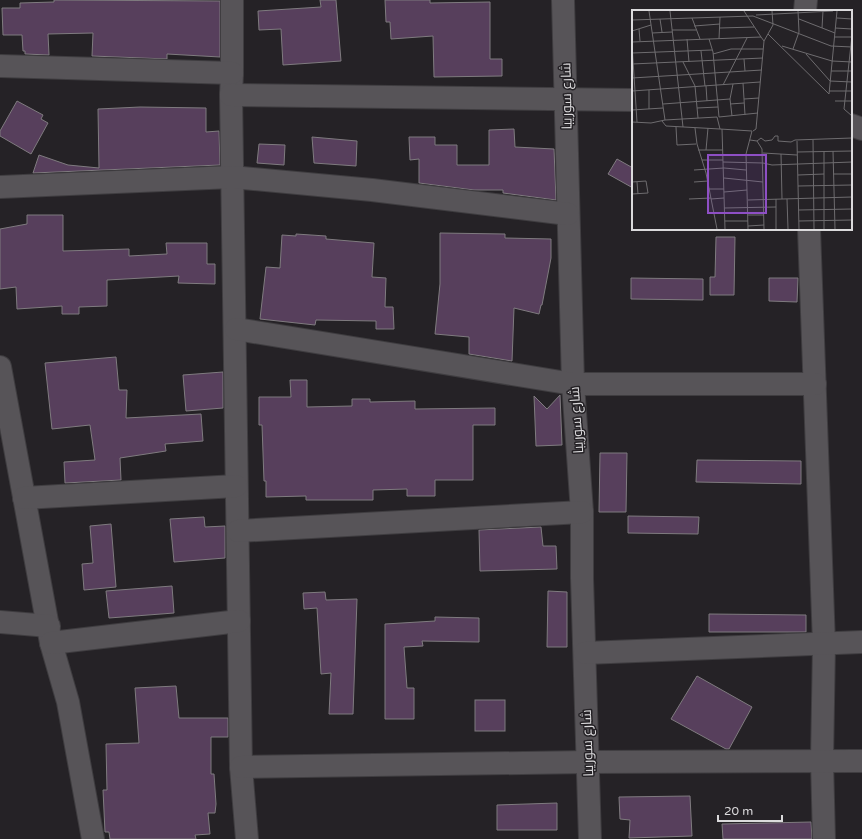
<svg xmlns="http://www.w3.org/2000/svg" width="862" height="839" viewBox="0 0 862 839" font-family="'Varela Round',Cairo,sans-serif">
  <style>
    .building { fill: #573f5c; stroke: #7f7b7f }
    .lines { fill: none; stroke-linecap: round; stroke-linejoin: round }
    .minor-casing { stroke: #3f3d40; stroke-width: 24 }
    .minor { stroke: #575458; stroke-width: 22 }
    .labels { text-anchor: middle; stroke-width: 3; stroke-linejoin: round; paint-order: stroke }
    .street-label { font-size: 14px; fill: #dbdadc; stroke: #252226 }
    .inset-road { fill: none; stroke: #6e6c6f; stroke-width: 1 }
    .view { fill: #8e4fc5; fill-opacity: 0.15; stroke: #8e4fc5; stroke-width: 2 }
    .inset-edge { fill: none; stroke: #dbdadc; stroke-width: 2 }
  </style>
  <rect width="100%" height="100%" fill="#252226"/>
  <!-- building -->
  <g class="building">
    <path d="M54,0L220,1V57L167,54V59L92,56L93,33L48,34L49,55L25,54V51H23L22,35H3L2,8H20V3L54,2Z"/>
    <path d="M320,0H336L341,61L283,65L281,29L259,30L258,11L321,7Z"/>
    <path d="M385,0H430V3L490,2V59H502V76L434,77L433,36L391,39L390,22H386Z"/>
    <path d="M17,101L43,115L41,119L48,123L31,154L0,136V131Z"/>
    <path d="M140,107L206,108V132L219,131L220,165L33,173L39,155L68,165L99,168L98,109Z"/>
    <path d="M514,129L515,147L554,149L556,200L503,193V190H474L419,183V159L410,160L409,137H435V145H457V165H489V130Z"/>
    <path d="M312,137L357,141L356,166L314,163Z"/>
    <path d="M259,144L285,145L284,165L257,163Z"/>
    <path d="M617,159L633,168V188L608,174Z"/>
    <path d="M27,215H63V251L129,249V256L167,254L166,243H207V264H215V284L178,283L179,276L107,280V306L79,307V314H62V306L17,309L16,287L0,289V229L27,224Z"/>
    <path d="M440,233L505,234V238L551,239V258L542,305H541L539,314L514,308L512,361L469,354V337L435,334L440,284Z"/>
    <path d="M296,234L326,236V239L374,243L372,277L386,278L385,307H393L394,329H376V321L316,320L315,325L260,319L266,267L280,268L282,235L296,236Z"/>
    <path d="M716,237H735L734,295H710V277H715Z"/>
    <path d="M631,278L703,279V300L631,299Z"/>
    <path d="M769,278H798L797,302L769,301Z"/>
    <path d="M116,357L119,390H127L126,418L201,414L203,441L165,444L166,451L120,458L121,480L65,483L64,462L95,460L90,425L52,429L45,363Z"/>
    <path d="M223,372V408L186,411L183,375Z"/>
    <path d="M290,380H307V407L352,406V399H370V402L415,401V409L495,408V425H473V480H435V496H407V489L373,490V500H306V496L266,497V481H264L262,425H259V397H291Z"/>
    <path d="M560,395L562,445L536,446L534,396L547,409Z"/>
    <path d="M600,453H627L626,512H599Z"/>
    <path d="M697,460L801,461V484L696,482Z"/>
    <path d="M628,516L699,517L698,534L628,533Z"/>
    <path d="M204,517L205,527L225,526V558L174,562L170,519Z"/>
    <path d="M111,524L116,587L84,590L82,564L93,563L90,526Z"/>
    <path d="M541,527L543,546H556L557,569L480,571L479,530Z"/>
    <path d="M172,586L174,613L109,618L106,591Z"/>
    <path d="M548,591L567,592V647H547Z"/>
    <path d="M325,592L326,600L357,599L353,714H329L331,673L321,674L317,608L304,609L303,593Z"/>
    <path d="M709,614L806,615V632H709Z"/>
    <path d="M435,617L479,618V642L422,641L423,646L404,647L407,688H414V719H385V624L435,621Z"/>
    <path d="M697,676L752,707L729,749H726L671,719Z"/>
    <path d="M176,686L179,718H228V737H211V774H214L216,804L215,813H208L210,834L195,835L196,839H110L109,832H105L103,790H107L106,744L139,743L135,688Z"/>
    <rect x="475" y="700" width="30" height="31"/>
    <path d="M690,796L692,836L629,838L630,820L620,819L619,797Z"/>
    <path d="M557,803V830H497V805Z"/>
    <path d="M811,822L812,839H723L722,824Z"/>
  </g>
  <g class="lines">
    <!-- minor casing -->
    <g class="minor-casing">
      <g id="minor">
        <path d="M232,0V73L231,95L241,767L247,839"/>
        <path d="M563,0L573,384L582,512V578L590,839"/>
        <path d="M805,11L806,0"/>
        <path d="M0,66L232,73"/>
        <path d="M231,95L633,100"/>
        <path d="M851,125L862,129"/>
        <path d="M0,187L232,177L372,190L568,214"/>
        <path d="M809,229L824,644L822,761L824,839"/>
        <path d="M236,329L573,384H815"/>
        <path d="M0,367L51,643L68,702L93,839"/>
        <path d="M24,498L236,486"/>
        <path d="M238,531L582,512"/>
        <path d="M0,622L49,626"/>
        <path d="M51,643L239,621"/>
        <path d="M585,653L862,642"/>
        <path d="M241,767L587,762L862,761"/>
      </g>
    </g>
    <!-- minor -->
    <use href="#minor" class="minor"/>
  </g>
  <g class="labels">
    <!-- street labels -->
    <g class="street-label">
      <text transform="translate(566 96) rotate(-91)" y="5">شارع سوريبا</text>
      <text transform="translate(576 420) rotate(-94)" y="5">شارع سوريبا</text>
      <text transform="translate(587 743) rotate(-92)" y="5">شارع سوريبا</text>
    </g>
  </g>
  <!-- overview -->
  <g transform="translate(632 10)">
    <rect width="220" height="220" fill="#252226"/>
    <path class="inset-road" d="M17,1L33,110M38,1L51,117M112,1L129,27M124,5L201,1M60,8L68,29M205,8L220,9M28,9L30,22M167,9L203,23M0,10L121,6L199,36L220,37M62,16L88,14M88,18L122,17M190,18L191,1M203,18L220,19M7,19L8,31M40,20H64M0,21L19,15M20,23L40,22M136,24L197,84M220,25L212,99L220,106M203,27H220M55,29L57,52M77,29L81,42L87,107M87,29L88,7M0,32L129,27L132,31M0,35L5,112M150,36L200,51L220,52M161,39L167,22L166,1M69,41L73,76M0,43L80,40M81,44L99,39H131M174,44L198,71L220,72M112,49L113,61M51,52L63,76L66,108M0,54L131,48M199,61H220M0,68L130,60M111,73L113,105M91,75L115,28M74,76L75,91M17,80V99M0,81L128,72M197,81H220M197,84L205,1M112,89L127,88M203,91H220M31,94L98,89M98,94L112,93M65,98L86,97M0,100L31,98M100,106L98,89L101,74M87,107L126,103M30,111L34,116L88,119M0,112L19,113L33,110L85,107L88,119L120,121L114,144L116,219M44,117L45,135L64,134M63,118L65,134L74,163L85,219M90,119L93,219M121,121L124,119L132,31L141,15L140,1M118,130L125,131L130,139L132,219M181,130L182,219M125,131L129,128L133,131L140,130L143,126H146V131L159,132L163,130L220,128M165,131L167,219M66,140H91M74,140L76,118M201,141L203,219M165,142L220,141M131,143L165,145M149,144L150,189M70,150H91M91,152L131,153L140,155L220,152M62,160L92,158L114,160M201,164H220M166,165L192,164M92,168L131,172M0,172L14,171L16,183L0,184M5,172L6,184M62,172L76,171M166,176L220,175M77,179H92M92,182L115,180M57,189L79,188M79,189L92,188M144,189V219M155,189L156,219M116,190L220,187M92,198L144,197M167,200L220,199M116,205H132M93,211H116M167,211L220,210M116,216L132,215M192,219V141"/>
    <path class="view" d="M76,145H134V203H76Z"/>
    <rect width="220" height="220" class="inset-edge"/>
  </g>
  <!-- scale -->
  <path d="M718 815v6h64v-6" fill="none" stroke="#dbdadc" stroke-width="2"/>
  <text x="724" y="815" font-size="12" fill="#dbdadc" stroke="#252226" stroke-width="3" paint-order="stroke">20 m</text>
</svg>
